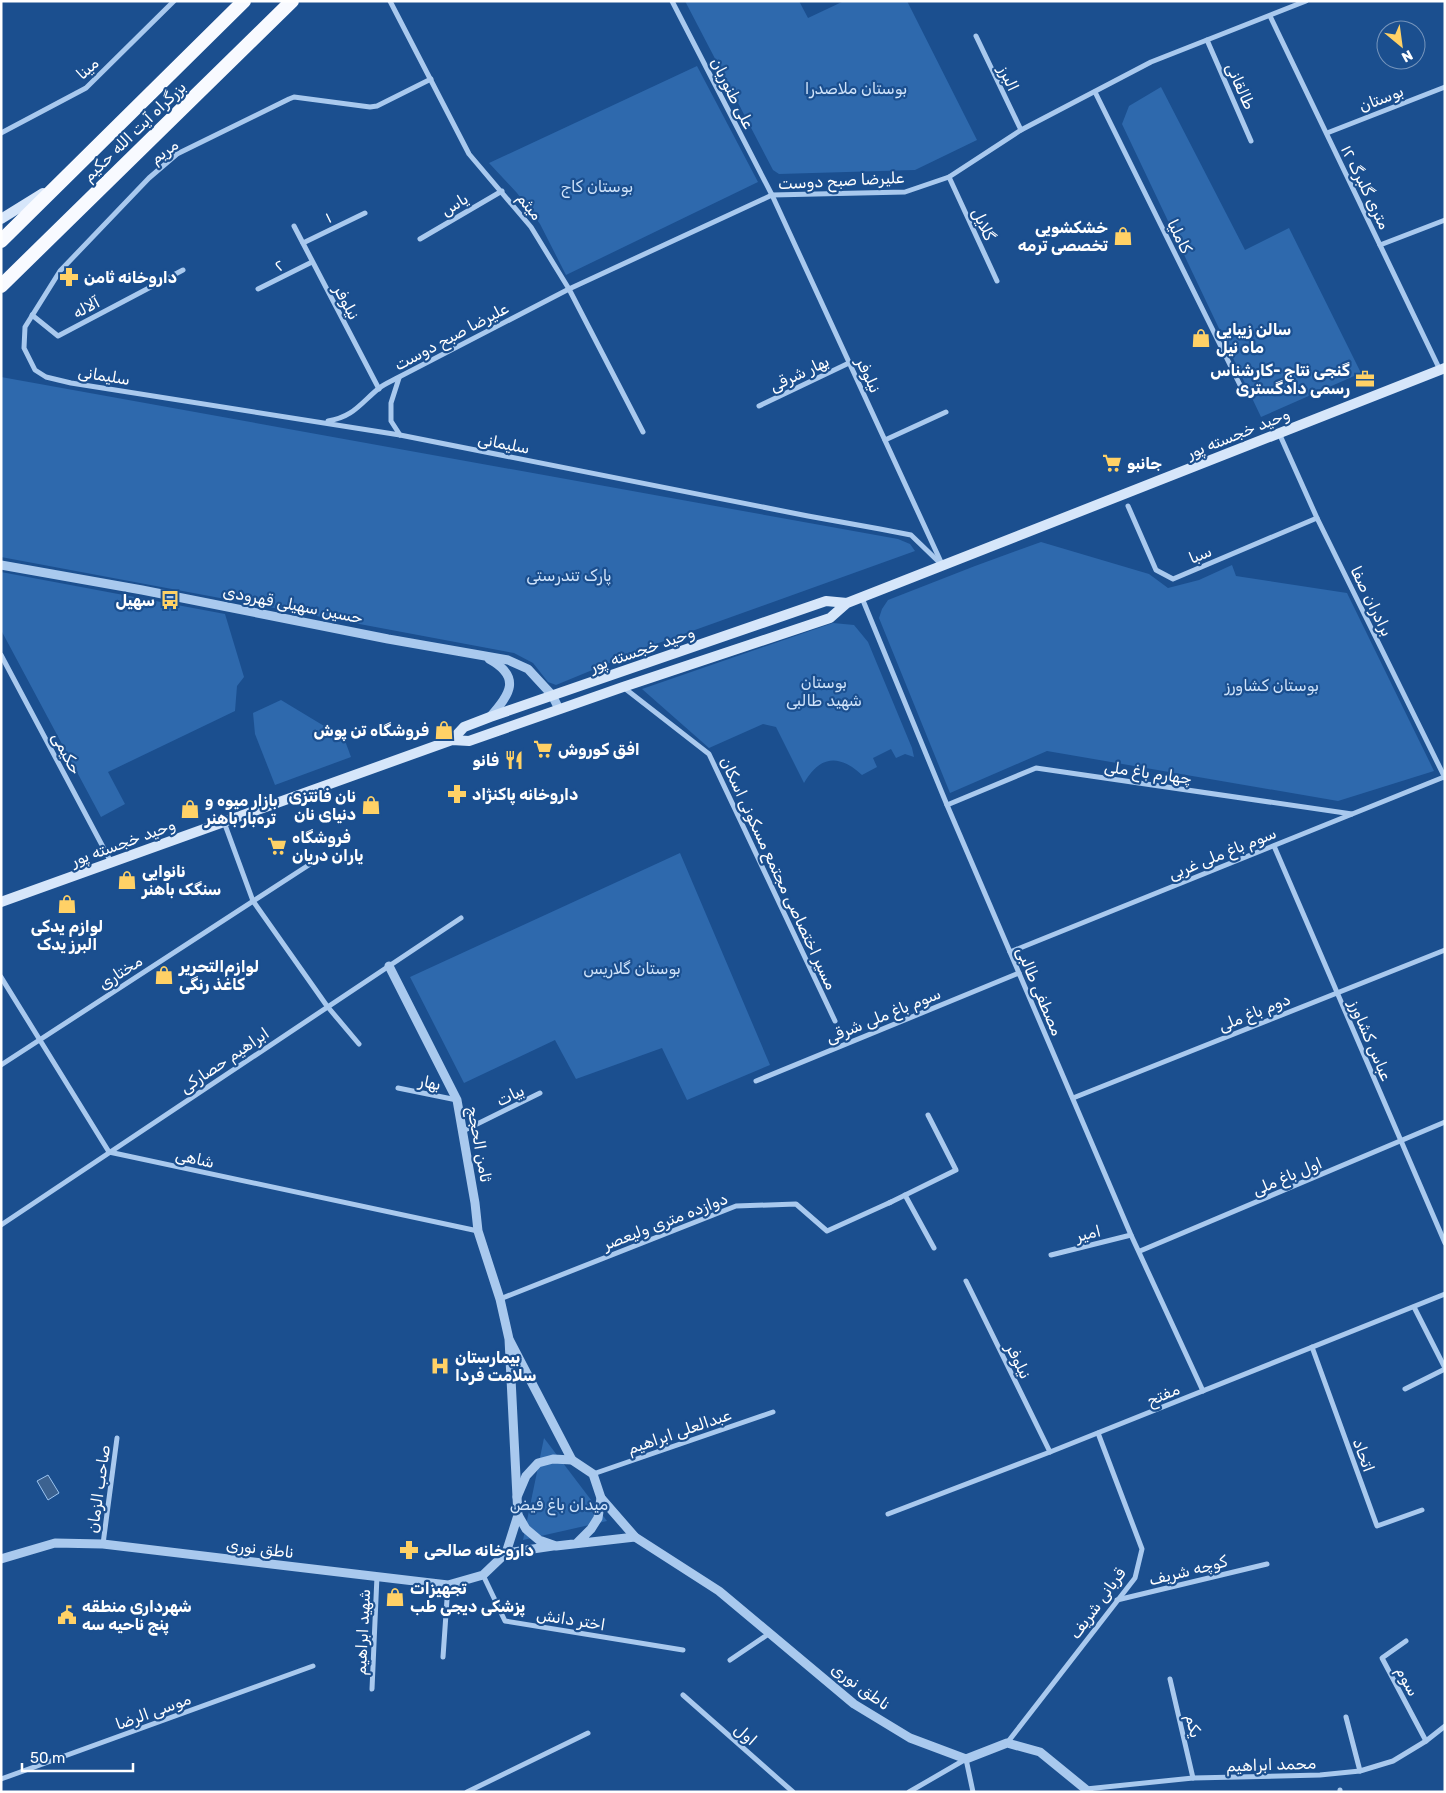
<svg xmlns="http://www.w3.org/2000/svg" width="1446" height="1793" viewBox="0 0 1446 1793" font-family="Rubik,Vazirmatn,sans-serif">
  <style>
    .green { fill: #2e69ad }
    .water { fill: #3c6290; stroke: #9cc4f0 }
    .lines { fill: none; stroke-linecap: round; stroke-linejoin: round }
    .minor { stroke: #a9c9ee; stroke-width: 5 }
    .tertiary { stroke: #a9c9ee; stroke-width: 9 }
    .secondary { stroke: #d6e6fa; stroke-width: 10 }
    .trunk { stroke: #f8faff; stroke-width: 14 }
    .labels { text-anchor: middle; stroke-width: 4.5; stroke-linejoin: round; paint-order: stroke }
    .street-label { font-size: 16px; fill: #fff; stroke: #1b4f8f }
    .park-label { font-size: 16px; fill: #cfe3fa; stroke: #1b4f8f }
    .poi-label { font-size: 16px; font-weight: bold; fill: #fff; stroke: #1b4f8f; text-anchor: start }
  </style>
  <rect width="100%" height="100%" fill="#1b4f8f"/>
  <!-- green -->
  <g class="green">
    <path d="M685,1H799L808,18L844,1H907L977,140L915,170L779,174L773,170Z"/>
    <path d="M697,66L758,182L566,275L540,224L517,193L489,163Z"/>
    <path d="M1161,87L1245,250L1289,228L1361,373L1261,417L1122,124L1129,106Z"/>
    <path d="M1,377L898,539L910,544L915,551L653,645L556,685L548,682L533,663L514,653L1,557Z"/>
    <path d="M1041,542L1149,574L1168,588L1199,580L1232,565L1236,576L1347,593L1434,771L1338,801L1047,751L950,793L879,618L882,609L888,600L975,566Z"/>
    <path d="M1,572L225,614L244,677L237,686L235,711L108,772L125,804L101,817L1,630Z"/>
    <path d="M833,623L854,625L868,642L912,748L914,757L905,754L896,758L891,749L873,758L877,767L862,775C838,753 820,756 804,783L776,727L763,724L709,748L642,689Z"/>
    <path d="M281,700L344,738L351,757L275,785L255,734L253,713Z"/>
    <path d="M680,853L770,1065L687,1100L662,1048L576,1079L555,1040L464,1083L410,977Z"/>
    <path d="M544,1438L607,1521L523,1540Z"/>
  </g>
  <!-- water -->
  <path class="water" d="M48,1475L59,1493L48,1500L37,1481Z"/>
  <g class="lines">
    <!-- minor -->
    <g class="minor">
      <path d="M390,1L469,154L531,227L569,289L643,432"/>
      <path d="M672,1L772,195L941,562"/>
      <path d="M1270,16L1440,370"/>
      <path d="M976,36L1021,130"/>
      <path d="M1207,40L1251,141"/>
      <path d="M431,79L377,106L370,107L294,97L289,99L177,154L149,178L60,271L25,327L24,348L35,370L46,377L71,383L400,435L808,516L880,529L911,535L942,565"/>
      <path d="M1095,92L1243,391"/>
      <path d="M1,133L86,88L174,1"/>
      <path d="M1327,133L1445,87"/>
      <path d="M949,177L997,281"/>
      <path d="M294,226L379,389"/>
      <path d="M420,239L502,191"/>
      <path d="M303,243L365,213"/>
      <path d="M1380,245L1445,220"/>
      <path d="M258,289L312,262"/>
      <path d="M32,315L58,336L183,270"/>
      <path d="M399,378L391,403V421L400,435"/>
      <path d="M759,406L849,363"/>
      <path d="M328,421C353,417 360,404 378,389C384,384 392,381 399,377L569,289L772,195L905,192L949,177L1021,130L1151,62L1306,1"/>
      <path d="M1279,433L1317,518L1445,778"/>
      <path d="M885,440L946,412"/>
      <path d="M1128,506L1156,570L1173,579L1317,518"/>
      <path d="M862,598L947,805L1010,952L1131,1235L1203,1391"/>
      <path d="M1,655L111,862"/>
      <path d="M623,687L709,754L835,1021"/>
      <path d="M947,805L1036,768L1352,814"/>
      <path d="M224,822L253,901L327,1006L359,1044"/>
      <path d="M1274,846L1445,1243"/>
      <path d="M1010,952L1444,777"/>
      <path d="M1,977L109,1152L478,1231"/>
      <path d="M1,1065L318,859"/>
      <path d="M756,1081L1019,973"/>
      <path d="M398,1088L457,1100"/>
      <path d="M1073,1098L1445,950"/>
      <path d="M463,1131L540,1093"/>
      <path d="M905,1195L934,1248"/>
      <path d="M889,1203L956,1170L928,1115"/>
      <path d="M1,1225L461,918"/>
      <path d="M1140,1251L1445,1122"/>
      <path d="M1051,1255L1131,1235"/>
      <path d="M966,1281L1050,1452"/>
      <path d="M500,1299L736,1206L796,1204L827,1231L891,1202"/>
      <path d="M1414,1307L1445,1368"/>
      <path d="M1312,1347L1377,1526L1422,1510"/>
      <path d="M1405,1389L1445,1369"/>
      <path d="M593,1474L773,1412"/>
      <path d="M888,1514L1050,1452L1445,1294"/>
      <path d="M103,1544L117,1438"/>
      <path d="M483,1575L505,1621L683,1650"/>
      <path d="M1117,1600L1267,1564"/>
      <path d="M1406,1641L1382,1658L1426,1741"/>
      <path d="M443,1657L448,1585"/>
      <path d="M730,1660L770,1633"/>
      <path d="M1170,1679L1193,1778"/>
      <path d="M372,1689L377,1576"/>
      <path d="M683,1695L793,1792"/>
      <path d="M1346,1717L1360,1771"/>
      <path d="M1007,1743L1135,1578L1142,1549L1098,1433"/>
      <path d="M1,1779L313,1666"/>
      <path d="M1086,1789L1193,1778L1320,1775L1360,1771L1393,1761L1426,1741L1445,1726"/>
      <path d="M1340,1790V1792"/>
      <path d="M467,1792L588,1733"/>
      <path d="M909,1792L966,1759L973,1792"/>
    </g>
    <!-- tertiary -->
    <g class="tertiary">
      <path d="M1,565L142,590L388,639L508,660L528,669L552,695L559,709"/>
      <path d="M489,659C522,677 510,695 490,717"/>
      <path d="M389,966L457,1100L475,1203L478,1231L500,1299L509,1339L517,1497"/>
      <path d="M510,1341L572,1460"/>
      <path d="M601,1498L635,1537L719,1591L854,1704L910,1738L966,1759L1007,1743L1040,1752L1089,1792"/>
      <path d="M577,1543L591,1529L598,1518L601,1498L593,1474L572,1460L553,1459L538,1463L526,1476L517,1497L518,1515L526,1529L539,1540L556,1546L635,1537"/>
      <path d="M506,1553L553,1546"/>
      <path d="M1,1559L55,1543L103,1544L448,1585L483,1575L506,1553L518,1515"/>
    </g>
    <!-- secondary -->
    <g class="secondary">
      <path d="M1,219L43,193"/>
      <path d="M452,740L464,727L490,717L826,601L847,603"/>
      <path d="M1,902L452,740L469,741L623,687L830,618L847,603L1445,368"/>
    </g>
    <!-- trunk -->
    <g class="trunk">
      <path d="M1,241L244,1"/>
      <path d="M1,286L292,1"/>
    </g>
  </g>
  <!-- icons -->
  <defs>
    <g id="shop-bare" transform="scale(1.5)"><path d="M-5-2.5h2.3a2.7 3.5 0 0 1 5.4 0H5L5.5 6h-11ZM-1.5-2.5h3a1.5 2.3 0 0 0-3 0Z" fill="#ffd166" stroke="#1b4f8f" stroke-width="2.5" paint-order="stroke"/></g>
    <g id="pharmacy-bare" transform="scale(1.5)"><path d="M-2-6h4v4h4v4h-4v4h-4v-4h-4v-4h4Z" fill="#ffd166" stroke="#1b4f8f" stroke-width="2.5" paint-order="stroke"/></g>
    <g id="office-bare" transform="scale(1.5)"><path d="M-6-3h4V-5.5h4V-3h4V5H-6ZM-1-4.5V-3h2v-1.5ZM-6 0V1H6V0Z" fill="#ffd166" stroke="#1b4f8f" stroke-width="2.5" paint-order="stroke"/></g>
    <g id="supermarket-bare" transform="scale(1.5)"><path d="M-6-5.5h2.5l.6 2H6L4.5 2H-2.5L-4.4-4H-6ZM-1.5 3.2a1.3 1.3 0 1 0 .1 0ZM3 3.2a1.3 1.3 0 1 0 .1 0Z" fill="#ffd166" stroke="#1b4f8f" stroke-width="2.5" paint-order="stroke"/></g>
    <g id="bus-bare" transform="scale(1.5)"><path d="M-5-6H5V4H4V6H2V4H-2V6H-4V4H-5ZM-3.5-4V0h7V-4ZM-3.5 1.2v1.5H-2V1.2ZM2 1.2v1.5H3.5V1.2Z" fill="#ffd166" stroke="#1b4f8f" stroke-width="2.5" paint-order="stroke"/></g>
    <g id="restaurant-bare" transform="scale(1.5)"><path d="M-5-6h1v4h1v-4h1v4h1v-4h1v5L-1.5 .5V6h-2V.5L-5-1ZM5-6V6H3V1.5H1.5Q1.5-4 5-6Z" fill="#ffd166" stroke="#1b4f8f" stroke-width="2.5" paint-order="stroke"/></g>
    <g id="hospital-bare" transform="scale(1.5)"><path d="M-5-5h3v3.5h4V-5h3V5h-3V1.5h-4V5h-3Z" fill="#ffd166" stroke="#1b4f8f" stroke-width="2.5" paint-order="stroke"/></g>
    <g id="civic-bare" transform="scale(1.5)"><path d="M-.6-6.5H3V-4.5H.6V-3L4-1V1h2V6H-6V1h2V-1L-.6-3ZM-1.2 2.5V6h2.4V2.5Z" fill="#ffd166" stroke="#1b4f8f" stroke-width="2.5" paint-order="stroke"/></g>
  </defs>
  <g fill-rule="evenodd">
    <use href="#shop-bare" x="1123" y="236"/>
    <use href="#pharmacy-bare" x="69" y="277"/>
    <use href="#shop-bare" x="1201" y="338"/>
    <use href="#office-bare" x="1365" y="379"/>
    <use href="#supermarket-bare" x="1112" y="463"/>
    <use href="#bus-bare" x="170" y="600"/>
    <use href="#shop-bare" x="444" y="730"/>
    <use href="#supermarket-bare" x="543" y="749"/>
    <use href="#restaurant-bare" x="514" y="760"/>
    <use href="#pharmacy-bare" x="457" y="794"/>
    <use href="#shop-bare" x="371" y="805"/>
    <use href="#shop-bare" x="190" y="809"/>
    <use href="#supermarket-bare" x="277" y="846"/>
    <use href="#shop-bare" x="127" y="880"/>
    <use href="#shop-bare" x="67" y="904"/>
    <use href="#shop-bare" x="164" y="975"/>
    <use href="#hospital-bare" x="440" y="1366"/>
    <use href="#pharmacy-bare" x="409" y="1550"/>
    <use href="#shop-bare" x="395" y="1597"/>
    <use href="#civic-bare" x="67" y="1615"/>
  </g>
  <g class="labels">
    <!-- street labels -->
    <g class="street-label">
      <text transform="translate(87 68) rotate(-42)" y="6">مینا</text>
      <text transform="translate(1009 78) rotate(65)" y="6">البرز</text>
      <text transform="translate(1241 86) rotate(66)" y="6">طالقانی</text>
      <text transform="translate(733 93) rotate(63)" y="6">علی طنوریان</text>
      <text transform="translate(1381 98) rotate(-21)" y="6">بوستان</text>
      <text transform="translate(134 131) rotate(-44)" y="6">بزرگراه آیت الله حکیم</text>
      <text transform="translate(164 151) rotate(-36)" y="6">مریم</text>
      <text transform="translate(841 180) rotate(-3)" y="6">علیرضا صبح دوست</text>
      <text transform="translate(1366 187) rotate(64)" y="6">۱۲ متری گلبرگ</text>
      <text transform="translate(454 204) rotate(-31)" y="6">یاس</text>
      <text transform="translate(530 206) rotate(51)" y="6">میثم</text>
      <text transform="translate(328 217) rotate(-26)" y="6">۱</text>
      <text transform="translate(984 224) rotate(65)" y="6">گلایل</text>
      <text transform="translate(1180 236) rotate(64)" y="6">کاملیا</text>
      <text transform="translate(279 265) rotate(-27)" y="6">۲</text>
      <text transform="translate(347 302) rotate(62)" y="6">نیلوفر</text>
      <text transform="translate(86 307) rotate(-28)" y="6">آلاله</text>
      <text transform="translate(451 336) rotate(-28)" y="6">علیرضا صبح دوست</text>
      <text transform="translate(799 373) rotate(-25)" y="6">بهار شرقی</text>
      <text transform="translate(104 375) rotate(9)" y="6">سلیمانی</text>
      <text transform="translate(869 375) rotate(65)" y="6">نیلوفر</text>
      <text transform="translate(1238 433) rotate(-22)" y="6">وحید خجسته پور</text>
      <text transform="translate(504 443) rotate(11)" y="6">سلیمانی</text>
      <text transform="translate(1200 554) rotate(-23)" y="6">سبا</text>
      <text transform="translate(1372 601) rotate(64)" y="6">برادران صفا</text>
      <text transform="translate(293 604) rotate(11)" y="6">حسین سهیلی قهرودی</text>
      <text transform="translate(642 649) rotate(-19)" y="6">وحید خجسته پور</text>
      <text transform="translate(67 753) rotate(62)" y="6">حکیمی</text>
      <text transform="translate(1148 772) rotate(8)" y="6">چهارم باغ ملی</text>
      <text transform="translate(123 842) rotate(-20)" y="6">وحید خجسته پور</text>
      <text transform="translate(1222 853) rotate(-22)" y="6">سوم باغ ملی غربی</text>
      <text transform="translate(779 873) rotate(65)" y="6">مسیر اختصاصی مجتمع مسکونی اسکان</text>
      <text transform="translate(120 972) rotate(-33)" y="6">مختاری</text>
      <text transform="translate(1040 991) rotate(67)" y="6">مصطفی طالبی</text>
      <text transform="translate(1254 1012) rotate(-22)" y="6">دوم باغ ملی</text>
      <text transform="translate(883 1015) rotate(-22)" y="6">سوم باغ ملی شرقی</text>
      <text transform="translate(1371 1040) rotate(67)" y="6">عباس کشاورز</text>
      <text transform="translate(224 1060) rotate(-34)" y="6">ابراهیم حصارکی</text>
      <text transform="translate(430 1082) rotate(11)" y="6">بهار</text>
      <text transform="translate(510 1095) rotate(-26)" y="6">بیات</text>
      <text transform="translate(480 1144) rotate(80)" y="6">ثامن الحجج</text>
      <text transform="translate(195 1158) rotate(12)" y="6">شاهی</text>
      <text transform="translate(1287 1176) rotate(-23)" y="6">اول باغ ملی</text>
      <text transform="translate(665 1221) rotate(-21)" y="6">دوازده متری ولیعصر</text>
      <text transform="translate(1088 1233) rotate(-14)" y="6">امیر</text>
      <text transform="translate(1019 1361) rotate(64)" y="6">نیلوفر</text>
      <text transform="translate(1163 1394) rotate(-22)" y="6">مفتح</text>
      <text transform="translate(679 1431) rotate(-19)" y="6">عبدالعلی ابراهیم</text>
      <text transform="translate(1364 1455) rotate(70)" y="6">اتحاد</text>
      <text transform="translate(98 1489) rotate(-82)" y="6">صاحب الزمان</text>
      <text transform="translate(260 1548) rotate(7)" y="6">ناطق نوری</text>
      <text transform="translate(1188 1570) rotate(-14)" y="6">کوچه شریف</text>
      <text transform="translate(1097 1603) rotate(-54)" y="6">قربانی شریف</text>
      <text transform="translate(571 1619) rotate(9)" y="6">اختر دانش</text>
      <text transform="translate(362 1632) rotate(-87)" y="6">شهید ابراهیم</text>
      <text transform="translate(1408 1681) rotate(62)" y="6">سوم</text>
      <text transform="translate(861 1686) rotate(36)" y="6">ناطق نوری</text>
      <text transform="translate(153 1711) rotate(-20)" y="6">موسی الرضا</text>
      <text transform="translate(1194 1726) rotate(77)" y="6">یکم</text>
      <text transform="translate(746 1734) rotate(41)" y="6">اول</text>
      <text transform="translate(1271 1764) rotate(-2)" y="6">محمد ابراهیم</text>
    </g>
    <!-- park labels -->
    <g class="park-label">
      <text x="856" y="94">بوستان ملاصدرا</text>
      <text x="597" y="192">بوستان کاج</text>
      <text x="569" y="581">پارک تندرستی</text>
      <text x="824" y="688">بوستان<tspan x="824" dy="18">شهید طالبی</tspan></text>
      <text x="1272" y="691">بوستان کشاورز</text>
      <text x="632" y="974">بوستان گلاریس</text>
      <text x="559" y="1510">میدان باغ فیض</text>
    </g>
    <!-- poi labels -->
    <g class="poi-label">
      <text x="1108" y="233" text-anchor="end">خشکشویی<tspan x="1108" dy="18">تخصصی ترمه</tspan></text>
      <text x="84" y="283">داروخانه ثامن</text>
      <text x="1216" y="335">سالن زیبایی<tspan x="1216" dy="18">ماه نیل</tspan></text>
      <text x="1350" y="376" text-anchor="end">گنجی نتاج -کارشناس<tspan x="1350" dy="18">رسمی دادگستری</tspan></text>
      <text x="1127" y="469">جانبو</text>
      <text x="155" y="606" text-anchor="end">سهیل</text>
      <text x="429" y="736" text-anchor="end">فروشگاه تن پوش</text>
      <text x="558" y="755">افق کوروش</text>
      <text x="499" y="766" text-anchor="end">فانو</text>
      <text x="472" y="800">داروخانه پاکنژاد</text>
      <text x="356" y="802" text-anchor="end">نان فانتزی<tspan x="356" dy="18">دنیای نان</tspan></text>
      <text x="205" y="806">بازار میوه و<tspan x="205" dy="18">تره‌بار باهنر</tspan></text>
      <text x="292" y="843">فروشگاه<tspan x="292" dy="18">یاران دریان</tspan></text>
      <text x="142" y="877">نانوایی<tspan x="142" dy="18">سنگک باهنر</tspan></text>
      <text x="67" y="932" text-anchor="middle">لوازم یدکی<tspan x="67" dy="18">البرز یدک</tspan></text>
      <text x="179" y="972">لوازم‌التحریر<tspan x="179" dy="18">کاغذ رنگی</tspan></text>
      <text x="455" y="1363">بیمارستان<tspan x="455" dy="18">سلامت فردا</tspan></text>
      <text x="424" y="1556">داروخانه صالحی</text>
      <text x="410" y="1594">تجهیزات<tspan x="410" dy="18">پزشکی دیجی طب</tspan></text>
      <text x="82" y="1612">شهرداری منطقه<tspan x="82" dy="18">پنج ناحیه سه</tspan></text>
    </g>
  </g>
  <!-- border -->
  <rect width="1446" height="1793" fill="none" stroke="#ffffff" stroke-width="5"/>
  <!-- north arrow -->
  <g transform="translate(1401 45) rotate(151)"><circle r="24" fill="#1b4f8f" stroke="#7695bc"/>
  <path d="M0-4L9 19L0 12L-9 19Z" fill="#ffd166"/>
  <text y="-8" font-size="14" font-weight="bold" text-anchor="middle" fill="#ffffff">N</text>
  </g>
  <!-- scale -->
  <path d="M22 1763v8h111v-8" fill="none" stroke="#ffffff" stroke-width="2.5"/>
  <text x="30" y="1763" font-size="15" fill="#ffffff" stroke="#1b4f8f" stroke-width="4" paint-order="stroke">50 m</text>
</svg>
